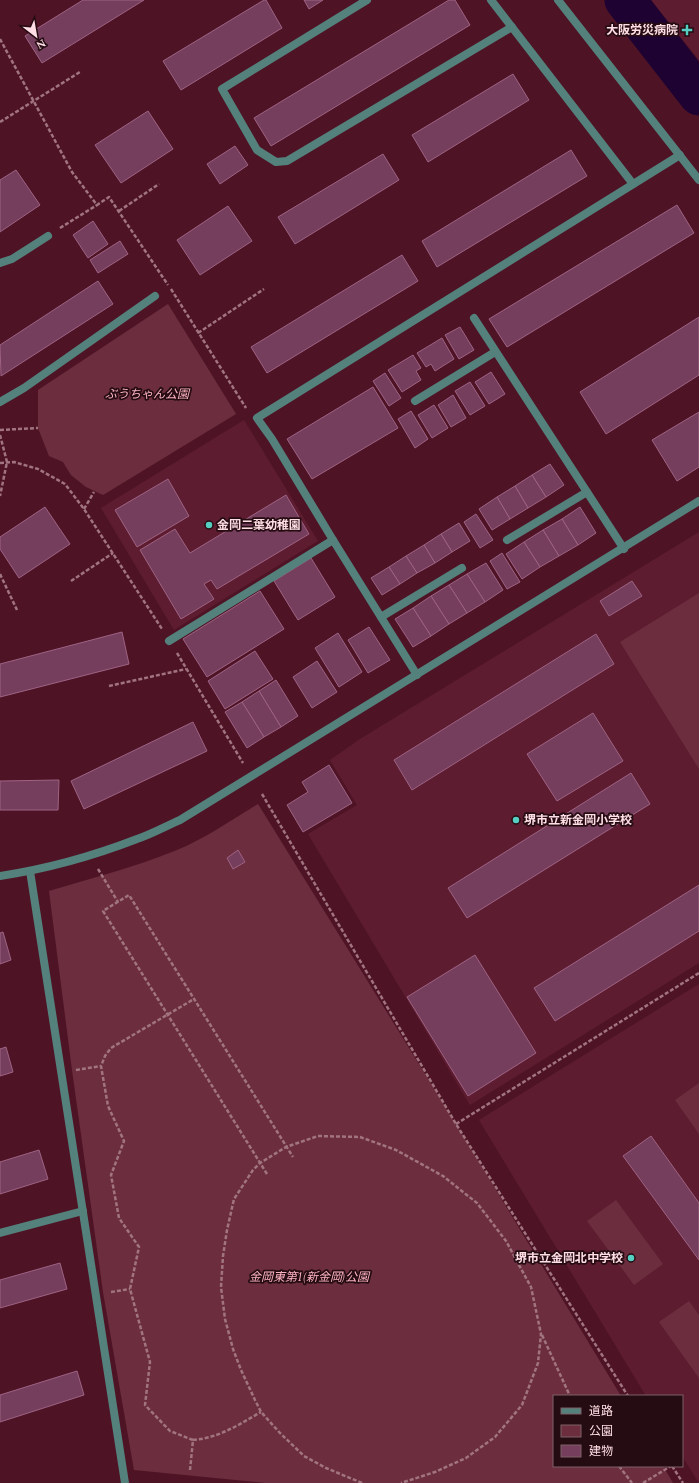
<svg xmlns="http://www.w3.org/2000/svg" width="699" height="1483" viewBox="0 0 699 1483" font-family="Spectral,'Noto Sans JP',serif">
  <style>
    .built { fill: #5d1c30 }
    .green { fill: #6c2e3e }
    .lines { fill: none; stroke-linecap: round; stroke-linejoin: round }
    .river { stroke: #1e0232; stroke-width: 41 }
    .building { fill: #763e5d; stroke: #9e6383 }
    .path { stroke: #a17480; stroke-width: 2.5; stroke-dasharray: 4 2; stroke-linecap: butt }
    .service { stroke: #54817b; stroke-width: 8 }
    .tertiary { stroke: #54817b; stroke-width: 8 }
    .poi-dot { fill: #57cec2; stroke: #250b12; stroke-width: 1.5 }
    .labels { text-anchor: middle; stroke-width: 3.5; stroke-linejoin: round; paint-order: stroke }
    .poi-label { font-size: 12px; font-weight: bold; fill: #ffdfe5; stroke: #250b12; text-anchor: end }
    .park-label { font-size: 12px; font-style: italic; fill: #fbb3c1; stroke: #250b12 }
  </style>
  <rect width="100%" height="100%" fill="#4e1426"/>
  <!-- built -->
  <g class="built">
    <path d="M651,0H699V60Z"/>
    <path d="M244,420L318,541L174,630L101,508Z"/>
    <path d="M699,532V963L470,1105L308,834L357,805L330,760L360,739Z"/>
    <path d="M699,984V1483L682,1456V1396H646L479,1120Z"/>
  </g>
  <!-- green -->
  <g class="green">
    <path d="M168,304L236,414L103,495L86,487L71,475L63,462L49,456L38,428V390Z"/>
    <path d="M699,593V769L620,642Z"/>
    <path d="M258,804L456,1124L621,1396H554V1466H663L673,1483H266L134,1470L103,1292L72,1070L49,891C92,878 136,867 177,850C206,838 231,820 258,804Z"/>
    <path d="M699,1083V1134L675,1100Z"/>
    <path d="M616,1200L663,1264L634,1285L587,1221Z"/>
    <path d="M689,1301L699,1315V1378L659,1322Z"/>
  </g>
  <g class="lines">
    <!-- river -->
    <path class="river" d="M625,0L699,95"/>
  </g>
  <!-- building -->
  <g class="building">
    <path d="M83,0H144L42,63L25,36Z"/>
    <path d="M264,0H266L282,28L181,90L163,61Z"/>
    <path d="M304,0H323L309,9Z"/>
    <path d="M449,0H455L470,25L271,146L254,118Z"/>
    <path d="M513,74L529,100L428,162L412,135Z"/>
    <path d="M148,111L173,149L121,183L95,145Z"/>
    <path d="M235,146L248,165L220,184L207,164Z"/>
    <path d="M571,150L587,176L437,267L422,241Z"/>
    <path d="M383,154L399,180L295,244L278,217Z"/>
    <path d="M16,170L40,205L0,232V180Z"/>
    <path d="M677,205L694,233L507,347L489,319Z"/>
    <path d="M228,206L252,241L200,275L177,240Z"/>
    <path d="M93,221L108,244L88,258L73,235Z"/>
    <path d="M120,241L128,254L98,273L90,260Z"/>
    <path d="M402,255L418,281L267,373L251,347Z"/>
    <path d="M98,281L113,304L1,376L0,345Z"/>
    <path d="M699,317V375L606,434L580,392Z"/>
    <path d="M460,327L474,350L459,359L445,335Z"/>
    <path d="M442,338L454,359L435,371L431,364L426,367L417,353Z"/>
    <path d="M413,355L421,368L416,371L421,380L402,392L388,370Z"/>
    <path d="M491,372L505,394L489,404L475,382Z"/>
    <path d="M385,373L401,398L389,406L373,381Z"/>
    <path d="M470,382L485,406L470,415L455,391Z"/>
    <path d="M373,387L398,428L312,479L287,439Z"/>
    <path d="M453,395L466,418L451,427L438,405Z"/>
    <path d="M434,405L448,428L432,438L418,415Z"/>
    <path d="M411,411L428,439L415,448L398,419Z"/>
    <path d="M699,412V467L677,481L652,440Z"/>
    <path d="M550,464L564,485L546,497L532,475Z"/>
    <path d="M532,475L546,497L528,508L515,486Z"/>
    <path d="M168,479L189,516L137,547L115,510Z"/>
    <path d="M515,486L528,508L510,519L497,497Z"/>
    <path d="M286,495L309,534L217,589L211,580L204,584L214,599L181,619L140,550L175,529L190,553Z"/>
    <path d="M497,497L510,519L492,530L479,509Z"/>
    <path d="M45,507L70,544L19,578L0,549V537Z"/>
    <path d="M580,507L596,533L578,545L562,519Z"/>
    <path d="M476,514L493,540L480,548L464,522Z"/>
    <path d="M562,519L578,545L559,556L543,530Z"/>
    <path d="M459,523L470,541L452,552L441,534Z"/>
    <path d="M543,530L559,556L540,567L524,542Z"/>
    <path d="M441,534L452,552L435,563L424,545Z"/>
    <path d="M524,542L540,567L522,579L506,554Z"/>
    <path d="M424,545L435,563L417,573L406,556Z"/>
    <path d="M502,553L520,582L507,589L490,561Z"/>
    <path d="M406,556L417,573L400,584L389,567Z"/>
    <path d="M311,558L335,597L298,620L274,581Z"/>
    <path d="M486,563L503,590L485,602L467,574Z"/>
    <path d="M389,567L400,584L382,595L371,578Z"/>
    <path d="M467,574L485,602L467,613L449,585Z"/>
    <path d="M632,581L642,596L609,616L600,601Z"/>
    <path d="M449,585L467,613L449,624L431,596Z"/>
    <path d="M260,591L284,629L207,677L183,639Z"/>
    <path d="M431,596L449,624L431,636L413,608Z"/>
    <path d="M413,608L431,636L413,647L395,619Z"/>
    <path d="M369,627L390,660L368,673L348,640Z"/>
    <path d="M122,632L129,664L0,697V664Z"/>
    <path d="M338,633L362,672L339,687L315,648Z"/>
    <path d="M596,634L614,664L412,790L394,760Z"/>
    <path d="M255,651L273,679L225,709L208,681Z"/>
    <path d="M317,661L337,692L312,708L293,677Z"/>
    <path d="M276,680L298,716L281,727L259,691Z"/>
    <path d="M259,691L281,727L264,737L242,702Z"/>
    <path d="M242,702L264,737L247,748L225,712Z"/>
    <path d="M593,713L623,761L557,801L527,754Z"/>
    <path d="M193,722L207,751L84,809L71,781Z"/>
    <path d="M329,765L352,803L303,832L287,805L308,792L302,782Z"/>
    <path d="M631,773L650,804L467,918L448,888Z"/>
    <path d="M59,780L58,810H0V781Z"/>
    <path d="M238,850L245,862L233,869L227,858Z"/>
    <path d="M699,885V931L555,1021L534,988Z"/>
    <path d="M3,932L11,960L0,964V933Z"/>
    <path d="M475,955L536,1053L468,1096L407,997Z"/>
    <path d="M6,1047L13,1072L0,1076V1049Z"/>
    <path d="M651,1136L699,1203V1260L623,1156Z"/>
    <path d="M39,1150L48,1179L0,1194V1162Z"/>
    <path d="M60,1263L67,1289L0,1308V1280Z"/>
    <path d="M77,1371L84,1395L0,1422V1395Z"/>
  </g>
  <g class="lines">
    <!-- path -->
    <g class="path">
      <path d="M0,39L72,172L97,205L109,197L168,285"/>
      <path d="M0,122L80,72"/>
      <path d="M119,211L159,184"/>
      <path d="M60,228L97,205"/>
      <path d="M171,289L246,408"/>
      <path d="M198,333L264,289"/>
      <path d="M0,430L38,428"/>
      <path d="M0,435L7,462L0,496"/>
      <path d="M0,463L14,462L38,469L65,484L84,509L162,629"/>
      <path d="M84,509L94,492"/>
      <path d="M0,574L17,610"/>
      <path d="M71,581L113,553"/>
      <path d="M177,653L243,763"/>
      <path d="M109,686L186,669"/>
      <path d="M262,794L456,1124L628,1396"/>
      <path d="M98,869L118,902"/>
      <path d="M76,1070L101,1066"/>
      <path d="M456,1124L699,973"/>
      <path d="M267,1174L103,911L129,895L293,1157"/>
      <path d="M111,1292L130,1289"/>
      <path d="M542,1335L570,1396"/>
      <path d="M193,1440L170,1431L145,1405L150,1362L130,1289L139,1247L119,1218L111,1175L124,1141L108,1106L101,1066L105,1056L111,1048L194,999"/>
      <path d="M619,1466L632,1483"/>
      <path d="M672,1466L683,1483"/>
      <path d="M190,1470L193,1440C219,1438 240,1424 261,1412"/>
      <path d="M362,1483L326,1468L304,1456L280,1433L261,1412L255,1400L241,1370L233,1349L225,1319L221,1287L223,1256L227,1230L234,1199L253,1170L260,1163L286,1147L318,1136L360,1137L396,1150L443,1176L477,1203L506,1241L531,1287L541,1334L538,1363L522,1405L495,1437L466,1458L435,1472L401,1483"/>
      <path d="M643,1483L671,1466"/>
    </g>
    <!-- service -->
    <g class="service">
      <path d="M367,0L222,89L257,150L276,162L287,161L512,27"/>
      <path d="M491,0L633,184"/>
      <path d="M0,263L12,259L48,236"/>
      <path d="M474,318L624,549"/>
      <path d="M415,401L495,352"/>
      <path d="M0,402L24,388L155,296"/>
      <path d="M507,540L587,492"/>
      <path d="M381,617L462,568"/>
      <path d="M169,641L333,540"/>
      <path d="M417,675L333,540L272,439L257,418L680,155"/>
      <path d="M30,871L125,1483"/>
      <path d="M0,1233L83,1211"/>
    </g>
    <!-- tertiary -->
    <g class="tertiary">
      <path d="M558,0L699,180"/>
      <path d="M0,876C46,869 93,856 137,839C152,834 166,826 180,820L699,501"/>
    </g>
  </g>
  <!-- markers -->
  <g class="poi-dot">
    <path d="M685 24h4v4h4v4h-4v4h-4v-4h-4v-4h4z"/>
    <circle cx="209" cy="525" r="4"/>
    <circle cx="516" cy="820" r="4"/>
    <circle cx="631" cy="1258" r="4"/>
  </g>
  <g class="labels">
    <!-- poi labels -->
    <g class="poi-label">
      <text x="678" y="34">大阪労災病院</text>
      <text x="217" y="529" text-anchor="start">金岡二葉幼稚園</text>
      <text x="524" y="824" text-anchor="start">堺市立新金岡小学校</text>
      <text x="623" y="1262">堺市立金岡北中学校</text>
    </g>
    <!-- park labels -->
    <g class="park-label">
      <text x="147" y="398">ぶうちゃん公園</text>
      <text x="309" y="1281">金岡東第1(新金岡)公園</text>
    </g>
  </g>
  <!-- legend -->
  <rect x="553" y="1395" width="130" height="72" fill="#250b12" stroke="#7c6066"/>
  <rect x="561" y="1408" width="20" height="6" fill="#54817b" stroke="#7c6066"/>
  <text x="589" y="1415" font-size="12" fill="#ffdfe5">道路</text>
  <rect x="561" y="1425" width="20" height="12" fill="#6c2e3e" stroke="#7c6066"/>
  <text x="589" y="1435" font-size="12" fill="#ffdfe5">公園</text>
  <rect x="561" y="1445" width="20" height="12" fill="#763e5d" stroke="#7c6066"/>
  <text x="589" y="1455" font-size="12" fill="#ffdfe5">建物</text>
  <!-- north arrow -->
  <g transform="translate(36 36) rotate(149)" stroke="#250b12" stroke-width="3" paint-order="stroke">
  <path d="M0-3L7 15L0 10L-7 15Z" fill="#ffdfe5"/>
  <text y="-6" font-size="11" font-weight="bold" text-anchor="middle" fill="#ffdfe5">N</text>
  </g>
</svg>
